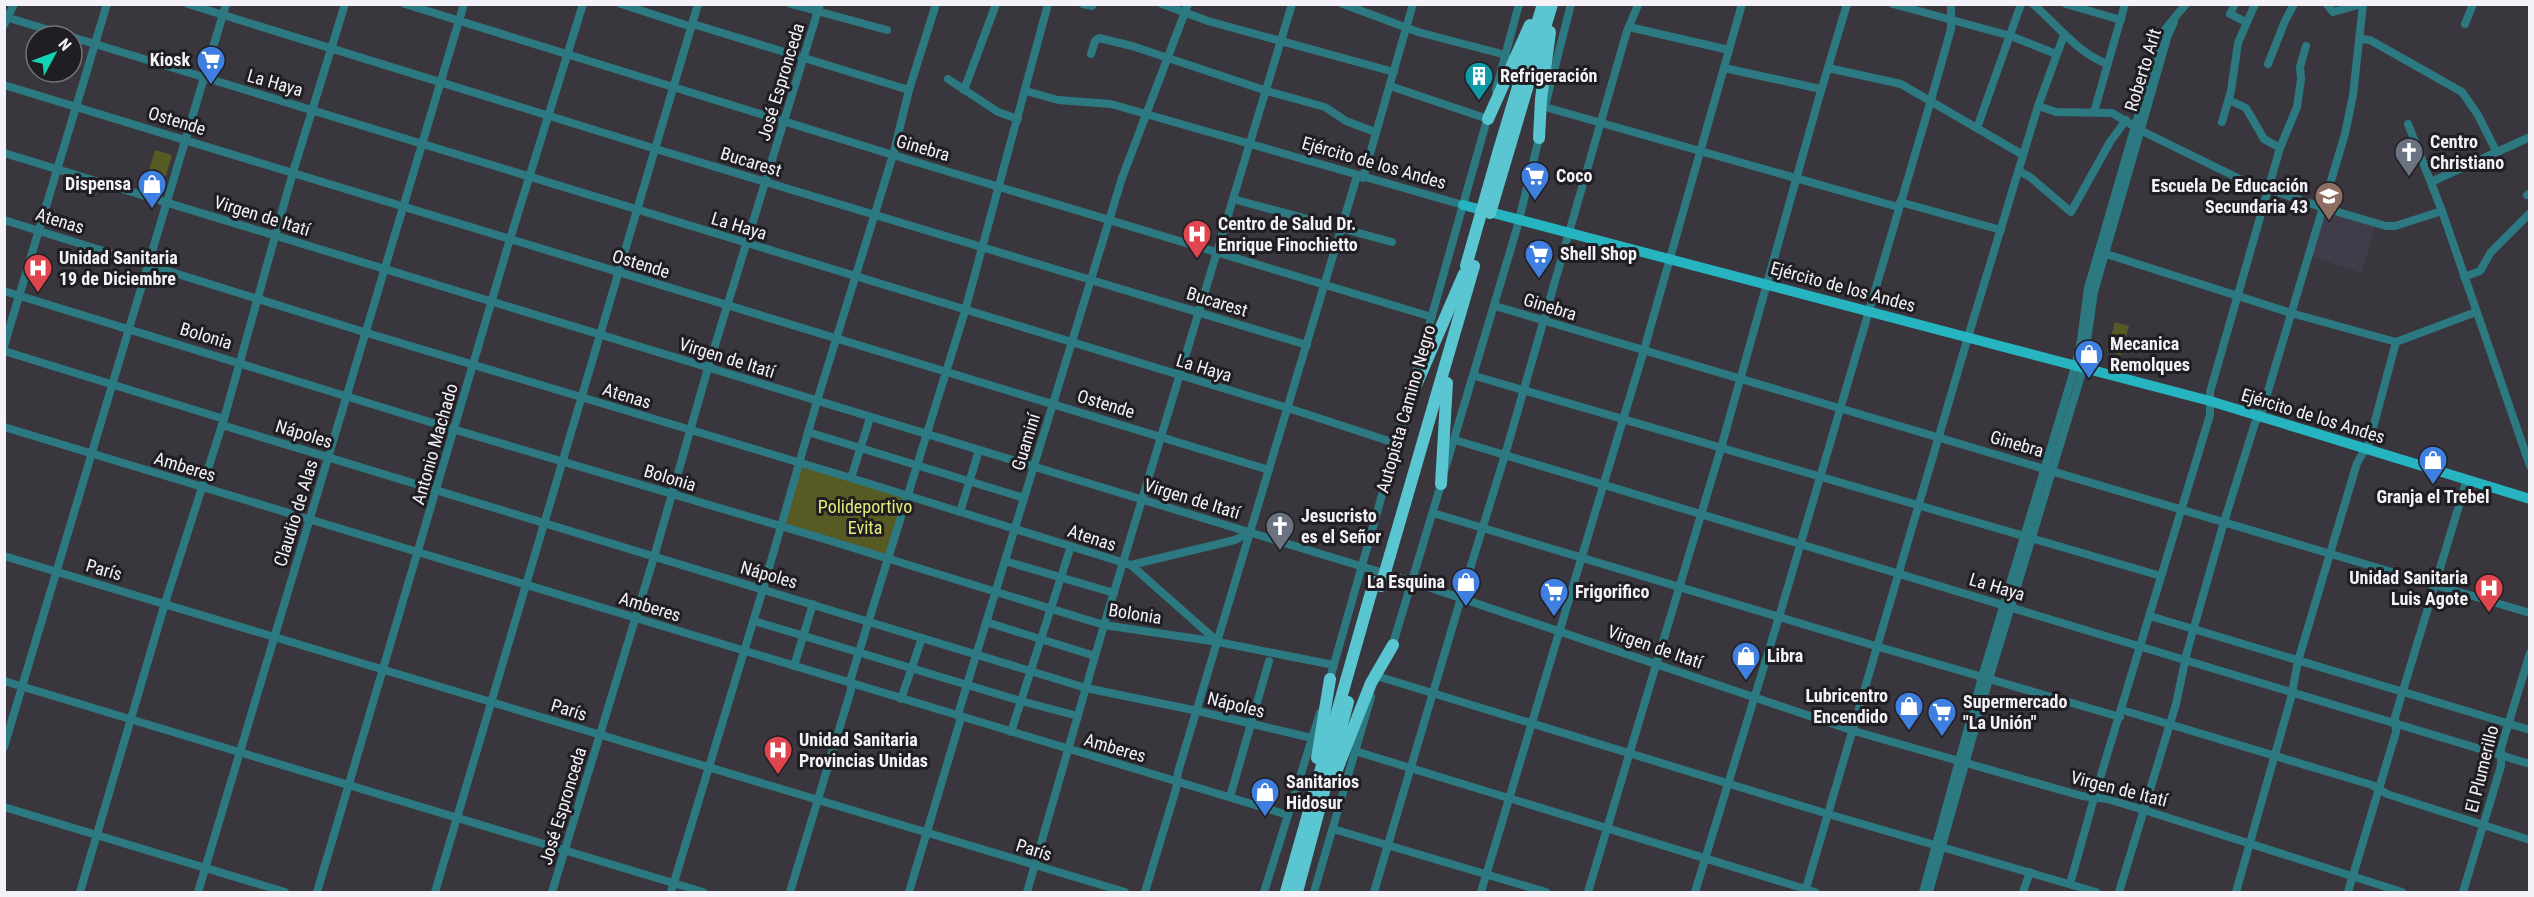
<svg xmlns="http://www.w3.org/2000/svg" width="2534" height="897" viewBox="0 0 2534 897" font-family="'Roboto Condensed',sans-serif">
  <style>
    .built { fill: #413c4a }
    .green { fill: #585a23 }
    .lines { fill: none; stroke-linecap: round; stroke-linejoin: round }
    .minor { stroke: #2c7981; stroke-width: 8 }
    .major { stroke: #25b4c0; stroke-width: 10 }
    .highway { stroke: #5ac6d1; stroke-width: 12 }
    .highway-bridge { stroke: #5ac6d1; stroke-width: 12 }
    .labels { text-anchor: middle; stroke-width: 6; stroke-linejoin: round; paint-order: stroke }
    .poi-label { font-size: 18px; font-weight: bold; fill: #f4f2f8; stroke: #201e22; text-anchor: start }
    .street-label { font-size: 18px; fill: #f4f2f8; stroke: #201e22 }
    .park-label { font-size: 18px; fill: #e5eb7a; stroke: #201e22 }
  </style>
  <rect width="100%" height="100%" fill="#39363e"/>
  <!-- built -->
  <path class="built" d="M2323,211L2375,226L2362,273L2311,256Z"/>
  <!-- green -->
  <g class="green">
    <path d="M155,150L172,155L164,182L147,177Z"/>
    <path d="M2115,322L2129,326L2121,355L2107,351Z"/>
    <path d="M799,463L906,496L888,558L782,526Z"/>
  </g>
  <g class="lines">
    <!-- minor -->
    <g class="minor">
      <path d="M188,4L656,149L1307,345"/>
      <path d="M405,4L893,155L1432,317"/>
      <path d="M621,4L692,27"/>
      <path d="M791,4L887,30"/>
      <path d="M1083,4L1092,6L1093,4"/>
      <path d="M1162,4L1208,21L1394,72"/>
      <path d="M1343,4L1418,32L1506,55"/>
      <path d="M1893,4L2011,36L2056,54"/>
      <path d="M2033,4C2058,25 2077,53 2108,64"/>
      <path d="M2066,4L2121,20"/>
      <path d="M2235,4L2230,14L2246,22"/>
      <path d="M2327,4L2333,12L2362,4"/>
      <path d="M9,18L69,36"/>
      <path d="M693,24L909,90"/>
      <path d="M2465,24L2473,4"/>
      <path d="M4,25L14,4"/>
      <path d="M1629,27L1729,50"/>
      <path d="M72,37L1288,408L1398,444"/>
      <path d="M2360,39L2370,40L2462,92L2478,115L2496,151"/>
      <path d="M1091,54L1095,41L1099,38L1132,46L1267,91L1325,107L1346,121L1375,132"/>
      <path d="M2268,64L2285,21L2294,4"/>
      <path d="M1724,68L1821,89"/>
      <path d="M1828,68L1901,84L2023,155"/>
      <path d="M948,79L998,112L1018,119"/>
      <path d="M4,85L1269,470"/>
      <path d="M1390,86L1488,119"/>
      <path d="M964,90L996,4"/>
      <path d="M1496,90L1519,4"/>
      <path d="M1026,91L1058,100L1111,104L1463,205"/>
      <path d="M2229,100L2246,108L2264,139L2280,148"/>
      <path d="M1546,102L1571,4"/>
      <path d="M2038,106L2056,112L2112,113L2144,132L2244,181L2321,207L2386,226H2395L2442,211"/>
      <path d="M1545,107L1898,207"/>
      <path d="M2094,112L2125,4"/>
      <path d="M2222,122L2231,91L2238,43L2255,4"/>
      <path d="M2408,124L2442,211L2530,466"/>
      <path d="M1977,128L2021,4"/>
      <path d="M4,153L1413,582L1854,731L2082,796L2107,799L2144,810L2402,892"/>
      <path d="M2019,171L2030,177L2071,212L2110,142L2126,120"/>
      <path d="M1363,178L1413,4"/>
      <path d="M2431,182L2530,137"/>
      <path d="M2527,195L2530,193"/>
      <path d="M1233,199L1392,242"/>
      <path d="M1900,202L2001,230"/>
      <path d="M4,220L364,332L851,478L1131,565L1218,642"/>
      <path d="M2100,252L2291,313L2396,342L2476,312"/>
      <path d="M2464,277L2480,271L2491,252L2530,213"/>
      <path d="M4,291L456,430L821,538L1104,625L1218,642L1334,665"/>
      <path d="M1495,306L2530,613"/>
      <path d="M4,346L107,4"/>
      <path d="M4,351L224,419"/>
      <path d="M1475,376L2161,576"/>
      <path d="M1414,379L1488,116"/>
      <path d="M222,425L1086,688L1198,711L1312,738"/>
      <path d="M4,427L1288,815"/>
      <path d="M808,432L1024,498"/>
      <path d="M1455,440L2530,764"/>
      <path d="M1445,469L1517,228L1540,134"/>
      <path d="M851,478L870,418"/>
      <path d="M960,512L979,450"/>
      <path d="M1433,513L1879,647L2120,717"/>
      <path d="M4,556L1125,892"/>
      <path d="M1005,561L1114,593"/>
      <path d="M1131,565L1235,540L1250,532"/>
      <path d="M2150,616L2530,730"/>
      <path d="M754,621L1021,701L1078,716"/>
      <path d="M986,622L1095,656"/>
      <path d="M1392,647L1442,481"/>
      <path d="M794,666L813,604"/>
      <path d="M1380,677L1828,814L2096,892"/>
      <path d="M4,681L703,892"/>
      <path d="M1329,682L1410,396"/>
      <path d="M901,699L922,638"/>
      <path d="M2122,710L2372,785L2387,794L2530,840"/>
      <path d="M1011,732L1071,546"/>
      <path d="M4,747L226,4"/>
      <path d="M1355,751L1815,892"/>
      <path d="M1230,797L1269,661"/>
      <path d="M4,807L285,892"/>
      <path d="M1333,829L1546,892"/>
      <path d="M2070,884L2094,798L2210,415V392L2280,148L2297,107L2301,79L2300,67L2306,46"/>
      <path d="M80,892L165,603L224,419L293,172L345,4"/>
      <path d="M198,892L464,4"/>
      <path d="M317,892L510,239L583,4"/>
      <path d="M435,892L698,4"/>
      <path d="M552,892L654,557L708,368L820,4"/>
      <path d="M671,892L763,589L817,401L893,155L909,90L936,4"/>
      <path d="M790,892L851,690V678L859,652L965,311L1048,4"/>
      <path d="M909,892L960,721L959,711L1122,178L1188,4"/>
      <path d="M1027,892L1104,625L1292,4"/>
      <path d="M1145,892L1176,789L1178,772L1357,176"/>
      <path d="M1264,892L1320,713"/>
      <path d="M1314,892L1371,697"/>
      <path d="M1374,892L1461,598L1505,455L1627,31L1638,5"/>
      <path d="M1481,892L1644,350L1742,4"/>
      <path d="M1588,892L1721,448L1818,101L1847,4"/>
      <path d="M1695,892L1779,617L1931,100L1951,29V4"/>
      <path d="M1805,892L1968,337L2038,106L2064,35"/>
      <path d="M1923,892L1982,677L2075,367L2081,340L2088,288L2162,33L2186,4"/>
      <path d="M1929,892L1989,679L2083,369L2094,292L2168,35L2174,22"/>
      <path d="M2023,892L2030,872"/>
      <path d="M2119,892L2176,704L2187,652L2224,522L2255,423L2262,411L2345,134L2353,95L2363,4"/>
      <path d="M2236,892L2291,698L2298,661L2357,463L2369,443L2396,342"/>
      <path d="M2348,892L2396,732L2395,717L2467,479"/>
      <path d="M2463,892L2501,766V748L2530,653"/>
    </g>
    <!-- major -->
    <path class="major" d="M1463,205L2210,401L2530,499"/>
    <!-- highway -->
    <g class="highway">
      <path d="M1488,119L1530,25"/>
      <path d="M1539,138L1541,99L1550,32"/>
      <path d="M1499,150L1543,4"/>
      <path d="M1490,213L1552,4"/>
      <path d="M1410,399L1464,274"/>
      <path d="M1441,484L1447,383"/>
      <path d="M1390,555L1474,266"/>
      <path d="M1317,758L1330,679"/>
      <path d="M1336,772L1371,683L1393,645"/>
      <path d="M1286,892L1374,582"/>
      <path d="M1297,892L1348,702"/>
    </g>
    <!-- highway-bridge -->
    <g class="highway-bridge">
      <path d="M1466,266L1499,150"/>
      <path d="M1381,586L1390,555"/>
    </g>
  </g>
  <!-- icons -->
  <defs>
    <g id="supermarket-pin" transform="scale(1.5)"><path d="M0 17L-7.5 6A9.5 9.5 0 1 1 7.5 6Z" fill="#3f7fe0" stroke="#201e22"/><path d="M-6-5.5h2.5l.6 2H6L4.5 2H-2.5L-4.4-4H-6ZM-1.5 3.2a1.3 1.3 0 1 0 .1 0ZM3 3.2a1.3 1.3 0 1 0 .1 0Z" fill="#fff"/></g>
    <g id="building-pin" transform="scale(1.5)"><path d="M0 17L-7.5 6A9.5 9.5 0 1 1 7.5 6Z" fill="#0f9aa8" stroke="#201e22"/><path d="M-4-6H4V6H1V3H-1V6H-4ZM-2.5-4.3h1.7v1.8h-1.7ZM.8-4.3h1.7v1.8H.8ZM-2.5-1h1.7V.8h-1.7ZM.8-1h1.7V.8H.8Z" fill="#fff"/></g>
    <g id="church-pin" transform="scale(1.5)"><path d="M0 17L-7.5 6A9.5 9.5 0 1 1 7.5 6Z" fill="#6b7280" stroke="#201e22"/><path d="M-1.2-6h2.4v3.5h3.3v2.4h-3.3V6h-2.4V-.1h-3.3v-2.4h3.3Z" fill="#fff"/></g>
    <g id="shop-pin" transform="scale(1.5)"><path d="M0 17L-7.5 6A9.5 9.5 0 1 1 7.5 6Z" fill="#3f7fe0" stroke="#201e22"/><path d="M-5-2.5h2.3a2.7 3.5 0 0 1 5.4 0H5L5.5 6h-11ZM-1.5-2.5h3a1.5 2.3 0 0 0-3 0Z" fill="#fff"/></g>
    <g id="school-pin" transform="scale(1.5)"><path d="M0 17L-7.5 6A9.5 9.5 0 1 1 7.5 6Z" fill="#8d6e63" stroke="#201e22"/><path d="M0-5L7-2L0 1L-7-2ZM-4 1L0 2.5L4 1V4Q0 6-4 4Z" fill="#fff"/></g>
    <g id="hospital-pin" transform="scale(1.5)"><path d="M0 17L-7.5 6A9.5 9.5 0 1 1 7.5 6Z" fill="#e0444e" stroke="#201e22"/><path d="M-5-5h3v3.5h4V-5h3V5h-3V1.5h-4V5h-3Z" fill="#fff"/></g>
  </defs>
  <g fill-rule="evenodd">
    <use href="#supermarket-pin" x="211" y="60"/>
    <use href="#building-pin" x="1479" y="76"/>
    <use href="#church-pin" x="2409" y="152"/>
    <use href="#supermarket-pin" x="1535" y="176"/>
    <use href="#shop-pin" x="152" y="184"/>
    <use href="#school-pin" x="2329" y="196"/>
    <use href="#hospital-pin" x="1197" y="234"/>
    <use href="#supermarket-pin" x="1539" y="254"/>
    <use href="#hospital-pin" x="38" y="268"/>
    <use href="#shop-pin" x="2089" y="354"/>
    <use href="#shop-pin" x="2433" y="460"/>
    <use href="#church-pin" x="1280" y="526"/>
    <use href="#shop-pin" x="1466" y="582"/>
    <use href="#hospital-pin" x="2489" y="588"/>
    <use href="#supermarket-pin" x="1554" y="592"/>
    <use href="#shop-pin" x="1746" y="656"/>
    <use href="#shop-pin" x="1909" y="706"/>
    <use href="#supermarket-pin" x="1942" y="712"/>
    <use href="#hospital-pin" x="778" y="750"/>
    <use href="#shop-pin" x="1265" y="792"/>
  </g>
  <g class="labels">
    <!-- poi labels -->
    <g class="poi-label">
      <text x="190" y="66" text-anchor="end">Kiosk</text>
      <text x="1500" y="82">Refrigeración</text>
      <text x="2430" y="148">Centro<tspan x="2430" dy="21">Christiano</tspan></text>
      <text x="1556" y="182">Coco</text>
      <text x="131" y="190" text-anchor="end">Dispensa</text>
      <text x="2308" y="192" text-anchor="end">Escuela De Educación<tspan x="2308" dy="21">Secundaria 43</tspan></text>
      <text x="1218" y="230">Centro de Salud Dr.<tspan x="1218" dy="21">Enrique Finochietto</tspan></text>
      <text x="1560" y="260">Shell Shop</text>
      <text x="59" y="264">Unidad Sanitaria<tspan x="59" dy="21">19 de Diciembre</tspan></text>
      <text x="2110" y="350">Mecanica<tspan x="2110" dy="21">Remolques</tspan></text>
      <text x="2433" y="503" text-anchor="middle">Granja el Trebel</text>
      <text x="1301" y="522">Jesucristo<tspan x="1301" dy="21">es el Señor</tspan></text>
      <text x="2468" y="584" text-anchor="end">Unidad Sanitaria<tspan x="2468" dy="21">Luis Agote</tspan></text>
      <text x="1445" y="588" text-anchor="end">La Esquina</text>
      <text x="1575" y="598">Frigorifico</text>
      <text x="1767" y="662">Libra</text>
      <text x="1888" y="702" text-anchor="end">Lubricentro<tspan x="1888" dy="21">Encendido</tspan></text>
      <text x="1963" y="708">Supermercado<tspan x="1963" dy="21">"La Unión"</tspan></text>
      <text x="799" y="746">Unidad Sanitaria<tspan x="799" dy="21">Provincias Unidas</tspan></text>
      <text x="1286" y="788">Sanitarios<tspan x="1286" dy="21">Hidosur</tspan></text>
    </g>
    <!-- street labels -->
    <g class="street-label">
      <text transform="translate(2143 70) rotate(-73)" y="6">Roberto Arlt</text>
      <text transform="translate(781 82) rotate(-73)" y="6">José Espronceda</text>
      <text transform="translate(275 83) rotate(16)" y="6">La Haya</text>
      <text transform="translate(177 121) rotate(17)" y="6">Ostende</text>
      <text transform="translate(923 148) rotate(16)" y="6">Ginebra</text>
      <text transform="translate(751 162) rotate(17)" y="6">Bucarest</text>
      <text transform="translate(1374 163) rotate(16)" y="6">Ejército de los Andes</text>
      <text transform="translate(262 216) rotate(17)" y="6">Virgen de Itatí</text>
      <text transform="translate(60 221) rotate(17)" y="6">Atenas</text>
      <text transform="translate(739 226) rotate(17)" y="6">La Haya</text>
      <text transform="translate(641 264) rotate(17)" y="6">Ostende</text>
      <text transform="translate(1843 287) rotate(15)" y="6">Ejército de los Andes</text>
      <text transform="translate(1217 302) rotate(17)" y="6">Bucarest</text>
      <text transform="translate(1550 307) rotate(17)" y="6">Ginebra</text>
      <text transform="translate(206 336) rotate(17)" y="6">Bolonia</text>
      <text transform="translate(727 358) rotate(17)" y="6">Virgen de Itatí</text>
      <text transform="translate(1204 368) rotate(17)" y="6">La Haya</text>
      <text transform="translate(627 396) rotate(17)" y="6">Atenas</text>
      <text transform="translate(1106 404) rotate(17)" y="6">Ostende</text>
      <text transform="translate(1406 409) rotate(-74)" y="6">Autopista Camino Negro</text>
      <text transform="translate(2313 416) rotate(17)" y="6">Ejército de los Andes</text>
      <text transform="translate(304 434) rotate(17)" y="6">Nápoles</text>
      <text transform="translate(1026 442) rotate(-73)" y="6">Guaminí</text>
      <text transform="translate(435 444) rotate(-74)" y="6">Antonio Machado</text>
      <text transform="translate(2017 444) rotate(16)" y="6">Ginebra</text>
      <text transform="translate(185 467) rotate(17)" y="6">Amberes</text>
      <text transform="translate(670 478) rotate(17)" y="6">Bolonia</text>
      <text transform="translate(1192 499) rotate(17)" y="6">Virgen de Itatí</text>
      <text transform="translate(296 513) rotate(-73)" y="6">Claudio de Alas</text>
      <text transform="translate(1092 538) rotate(18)" y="6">Atenas</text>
      <text transform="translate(104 570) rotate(16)" y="6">París</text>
      <text transform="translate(769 575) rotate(16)" y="6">Nápoles</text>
      <text transform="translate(1997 587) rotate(17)" y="6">La Haya</text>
      <text transform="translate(650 607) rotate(17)" y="6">Amberes</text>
      <text transform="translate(1135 614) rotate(9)" y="6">Bolonia</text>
      <text transform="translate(1655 647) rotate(19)" y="6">Virgen de Itatí</text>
      <text transform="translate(1236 705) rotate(14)" y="6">Nápoles</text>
      <text transform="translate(569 710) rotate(17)" y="6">París</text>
      <text transform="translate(1115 748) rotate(16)" y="6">Amberes</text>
      <text transform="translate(2482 769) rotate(-76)" y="6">El Plumerillo</text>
      <text transform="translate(2119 789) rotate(14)" y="6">Virgen de Itatí</text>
      <text transform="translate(563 806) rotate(-73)" y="6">José Espronceda</text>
      <text transform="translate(1034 850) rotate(17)" y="6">París</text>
    </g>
    <!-- park labels -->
    <g class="park-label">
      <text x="865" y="513">Polideportivo<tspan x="865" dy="21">Evita</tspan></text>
    </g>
  </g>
  <!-- border -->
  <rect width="2534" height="897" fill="none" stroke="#f4f2f8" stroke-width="12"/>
  <!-- north arrow -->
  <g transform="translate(54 54) rotate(49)"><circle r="28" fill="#201e22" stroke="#757378" stroke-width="1.5"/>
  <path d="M0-4.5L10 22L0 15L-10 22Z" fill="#10d5b4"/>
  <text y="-9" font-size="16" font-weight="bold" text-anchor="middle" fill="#f4f2f8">N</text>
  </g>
</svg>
